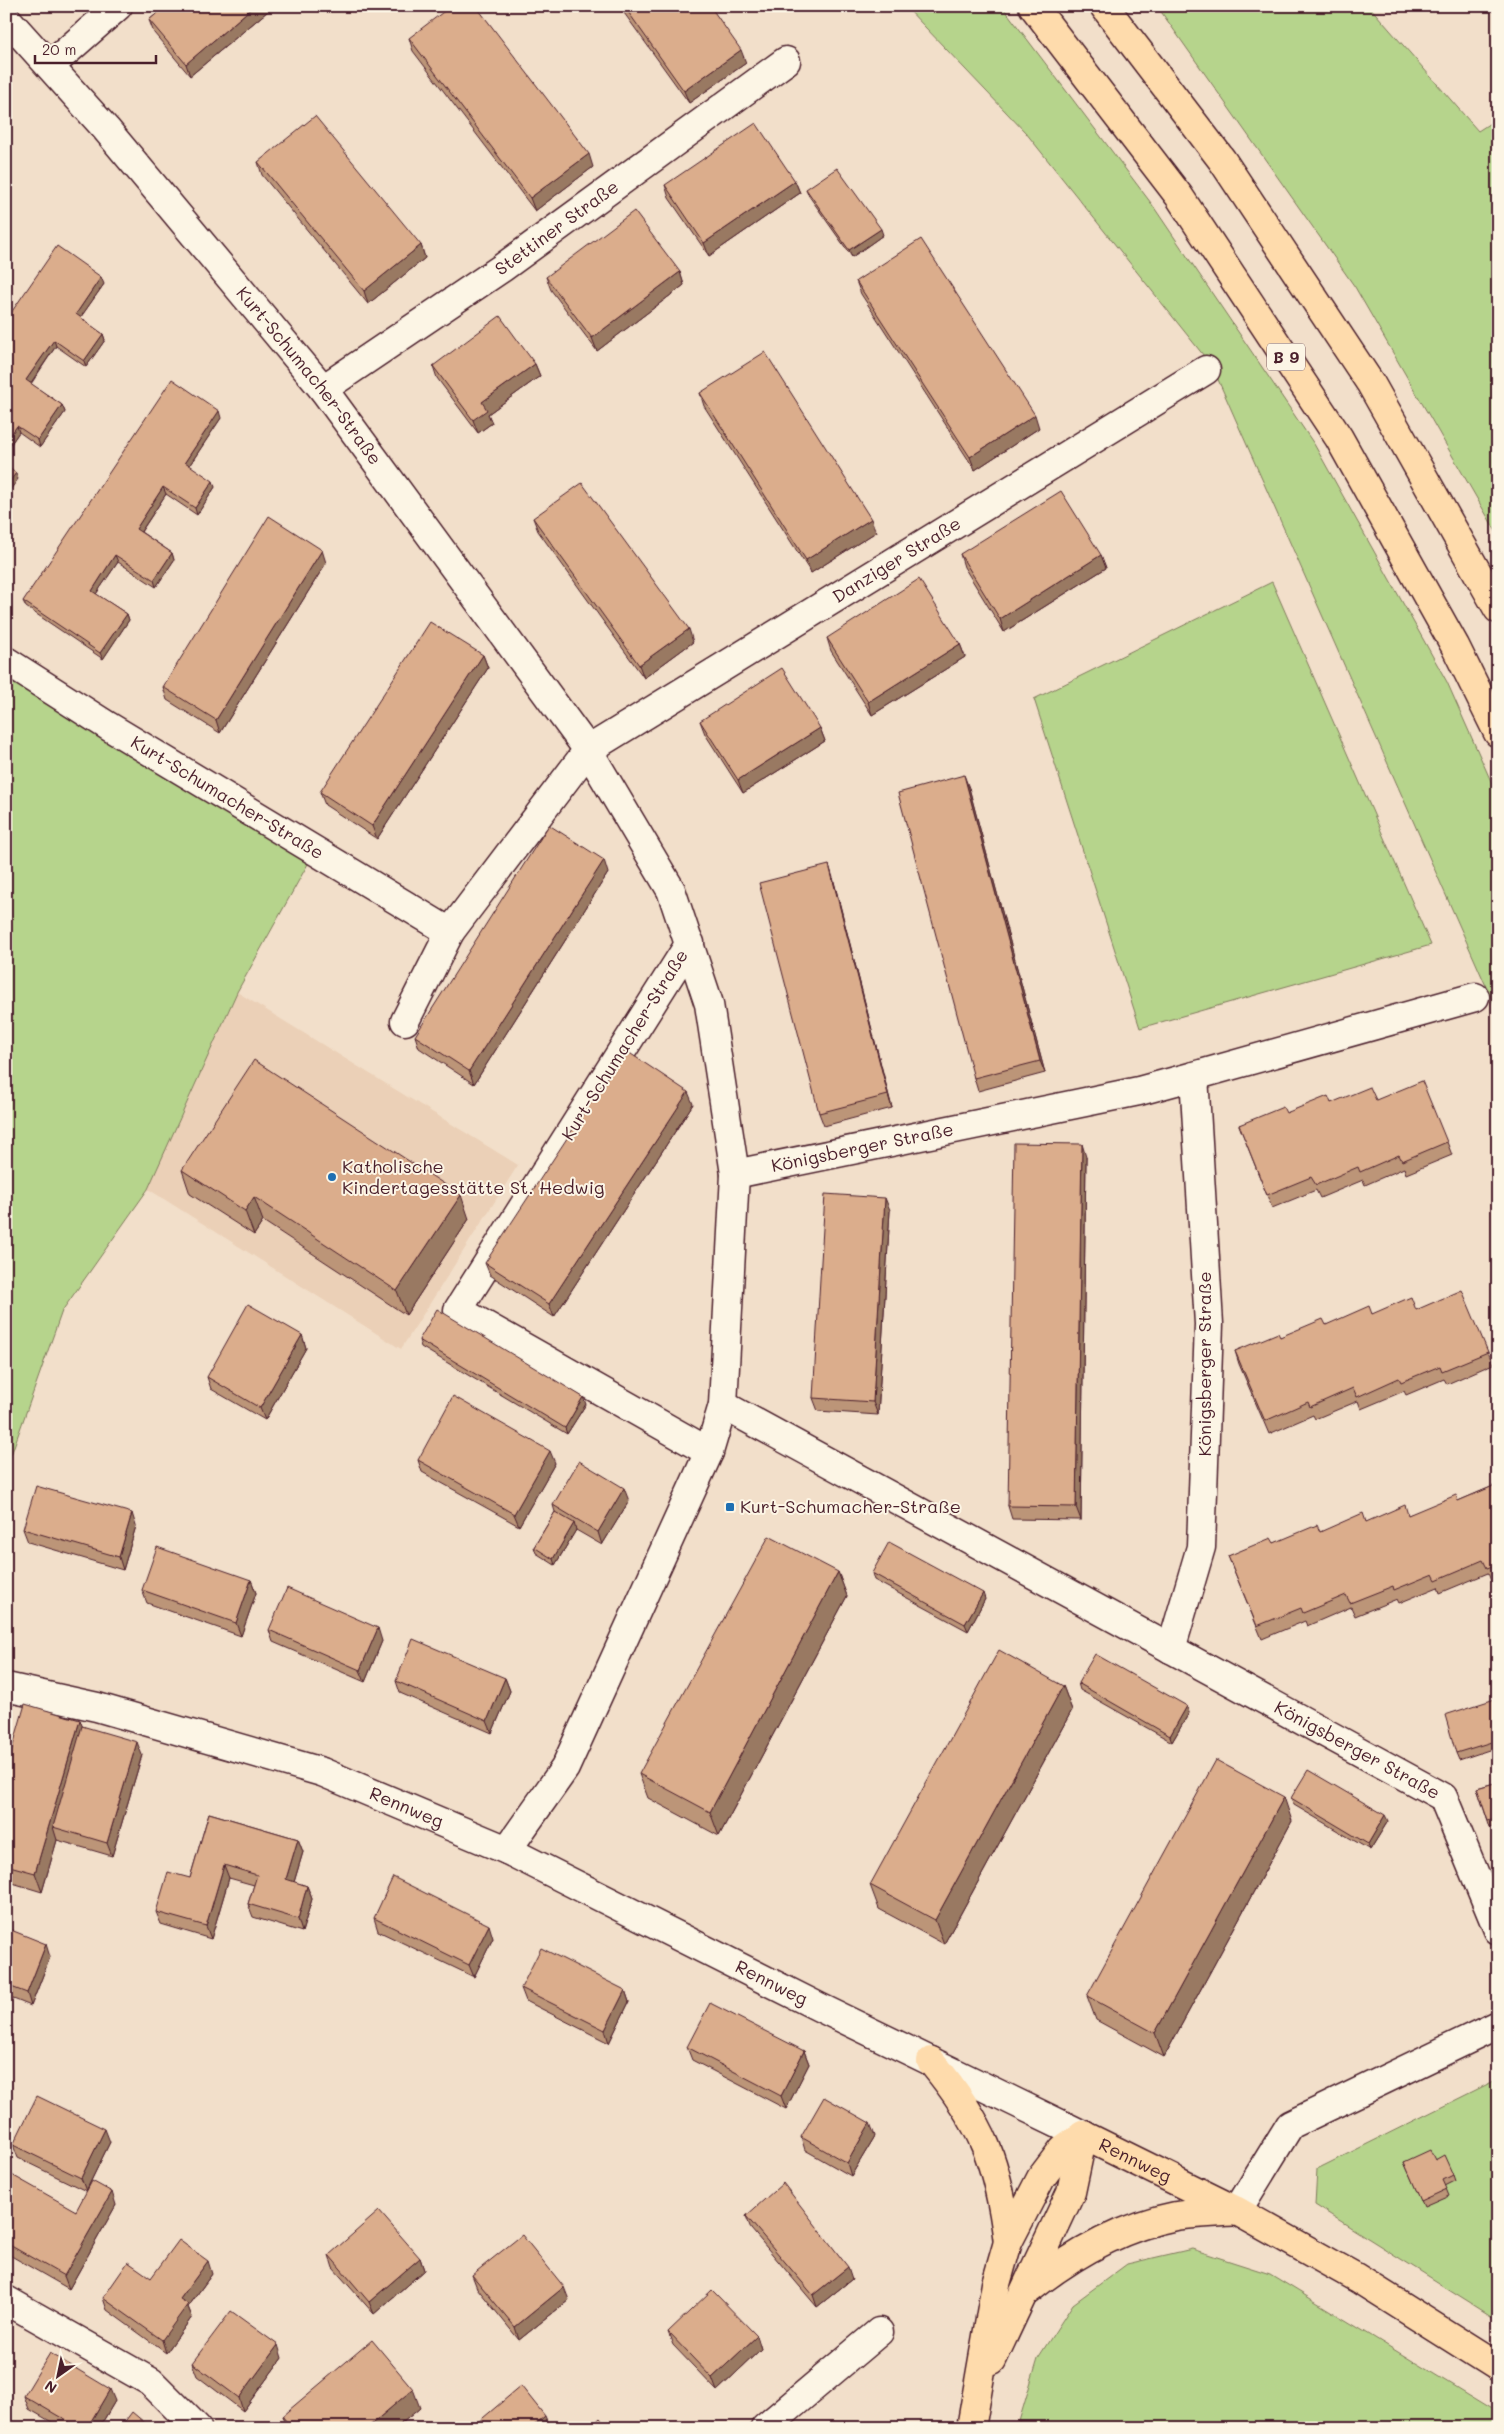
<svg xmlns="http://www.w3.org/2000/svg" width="1504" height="2434" viewBox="0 0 1504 2434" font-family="Mali,sans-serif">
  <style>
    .built { fill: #ebd0b7 }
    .green { fill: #b6d48c; stroke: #807a5c }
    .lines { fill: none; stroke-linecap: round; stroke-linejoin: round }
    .minor-casing { stroke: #4a1f2b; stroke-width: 31 }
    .major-casing { stroke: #4a1f2b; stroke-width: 31 }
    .highway-casing { stroke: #4a1f2b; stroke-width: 31 }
    .minor { stroke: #fcf5e5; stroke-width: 28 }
    .major { stroke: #fedbac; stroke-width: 28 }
    .highway { stroke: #fedbac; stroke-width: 28 }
    .wall { fill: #bc9578; stroke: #4a1f2b }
    .shaded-wall { fill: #997962; stroke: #4a1f2b }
    .building { fill: #dbad8c; stroke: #4a1f2b }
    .poi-dot { fill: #1f6fb2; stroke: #fcf5e5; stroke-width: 2 }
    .labels { text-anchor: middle; stroke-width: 4; stroke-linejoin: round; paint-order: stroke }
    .shield { fill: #fcf5e5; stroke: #7f5f63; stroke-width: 1 }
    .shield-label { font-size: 16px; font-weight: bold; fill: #4a1f2b }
    .street-label { font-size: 18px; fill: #4a1f2b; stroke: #fcf5e5 }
    .poi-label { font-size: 18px; fill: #4a1f2b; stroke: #fcf5e5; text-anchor: start }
  </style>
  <rect width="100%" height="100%" fill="#f2dfca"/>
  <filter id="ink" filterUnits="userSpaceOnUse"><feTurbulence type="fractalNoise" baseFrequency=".02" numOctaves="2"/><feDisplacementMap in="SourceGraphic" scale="10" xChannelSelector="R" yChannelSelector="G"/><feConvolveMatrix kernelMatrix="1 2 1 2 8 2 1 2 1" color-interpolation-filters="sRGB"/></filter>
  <g filter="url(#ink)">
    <!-- built -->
    <path class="built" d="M237,992L518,1165L401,1349L148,1189Z"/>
    <!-- green -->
    <g class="green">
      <path d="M905,6H1002L1151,203L1314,444L1447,682L1498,797V1013L1212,366L1026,133Z"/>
      <path d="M1157,6H1369L1478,131L1498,118V535L1355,287Z"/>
      <path d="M1272,582L1431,945L1140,1028L1034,699Z"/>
      <path d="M6,675L309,862L237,992L148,1189L62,1311L6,1469Z"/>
      <path d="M1498,2079V2320L1315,2205L1317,2169Z"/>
      <path d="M1192,2249L1270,2274L1498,2413V2428H1017L1038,2358L1073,2304L1127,2264Z"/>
    </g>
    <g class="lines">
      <!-- minor casing -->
      <g class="minor-casing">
        <g id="minor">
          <path id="s1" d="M6,18L106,129L323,389L588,750L671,890L709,1004L735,1174L723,1405L709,1452L565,1768L507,1850"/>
          <path d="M51,65L118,6"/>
          <path id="s2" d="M323,389L502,268L786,61"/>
          <path id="s3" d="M6,661L108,726L450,932L588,750L1206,370"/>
          <path d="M690,943L458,1310L709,1452"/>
          <path d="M405,1021L450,932"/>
          <path d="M1194,1076L1475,997"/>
          <path id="s4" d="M735,1174L1139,1091L1194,1076L1209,1324L1201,1547L1171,1649"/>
          <path id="s5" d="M723,1405L1443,1797L1498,1930"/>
          <path id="s6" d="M6,1687L97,1707L322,1772L507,1850L819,2007L1083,2135"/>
          <path d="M1237,2211L1290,2125L1498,2025"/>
          <path d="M6,2300L151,2382L197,2428"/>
          <path d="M765,2428L879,2332"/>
        </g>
      </g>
      <!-- major casing -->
      <g class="major-casing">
        <g id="major">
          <path id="s7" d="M1083,2135L1237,2211L1357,2278L1498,2367"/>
        </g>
      </g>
      <!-- highway casing -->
      <g class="highway-casing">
        <g id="highway">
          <path d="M1033,6L1179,196L1339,438L1455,646L1498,733"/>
          <path d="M1104,6L1222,160L1371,384L1498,609"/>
          <path d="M931,2061C983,2124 998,2162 1008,2242"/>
          <path d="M1027,2291C1070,2256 1120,2227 1176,2216C1195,2213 1217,2213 1237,2211"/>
          <path d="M992,2360L1071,2192L1083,2135"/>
          <path d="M971,2428L996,2284L1008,2242L1041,2178L1063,2149L1083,2135"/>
        </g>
      </g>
      <!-- minor -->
      <use href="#minor" class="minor"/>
      <!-- major -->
      <use href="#major" class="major"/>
      <!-- highway -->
      <use href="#highway" class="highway"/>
    </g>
    <!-- wall -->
    <g class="wall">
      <path d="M166,6H274L190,76L154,33L149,20Z"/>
      <path d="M619,6H710L746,63L689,103Z"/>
      <path d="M409,38L593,167L535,211L413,51Z"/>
      <path d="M258,162L421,245L425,258L368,304L262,175Z"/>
      <path d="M795,181L800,193L709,256L669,198L665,185Z"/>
      <path d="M806,189L883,235L852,257L809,196Z"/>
      <path d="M680,272L684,285L597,351L551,290L546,277Z"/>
      <path d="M856,281L1039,428L975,470L861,294Z"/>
      <path d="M104,284L80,318L103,334L105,340L86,367L56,346L31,384L62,405L65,412L40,447L19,432L6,451V320Z"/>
      <path d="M535,364L540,376L488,414L492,423L478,433L437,378L433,366Z"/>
      <path d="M700,393L876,532L811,573L704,406Z"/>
      <path d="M221,418L189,466L215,487L197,515L166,494L141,532L172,553L174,560L156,587L118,562L96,594L127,614L129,620L103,659L26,607L23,601Z"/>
      <path d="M533,518L693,642L644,678L538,531Z"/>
      <path d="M960,554L1101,555L1106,568L1004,632L964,567Z"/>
      <path d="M326,563L220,733L167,700L163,687Z"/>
      <path d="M827,638L960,644L965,657L872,715L831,651Z"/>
      <path d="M483,655L488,668L377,839L325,805L320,792Z"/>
      <path d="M700,721L820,728L825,741L743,793L705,734Z"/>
      <path d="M969,788L1045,1073L978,1091L974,1078Z"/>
      <path d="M608,873L474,1084L419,1048L415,1036Z"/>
      <path d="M833,878L892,1108L824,1126L819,1113Z"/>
      <path d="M1376,1100L1447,1142L1452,1155L1406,1174L1404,1168L1365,1185L1363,1180L1320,1198L1316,1190L1272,1208L1239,1125L1331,1103Z"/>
      <path d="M693,1104L554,1317L490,1275L485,1263Z"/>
      <path d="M1086,1157L1081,1520L1012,1519L1008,1506Z"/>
      <path d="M182,1170L469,1219L406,1315L263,1221L254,1235L190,1194Z"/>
      <path d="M890,1210L878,1415L818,1411L813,1398Z"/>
      <path d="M1416,1310L1488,1352L1493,1364L1447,1384L1444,1379L1406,1395L1404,1391L1361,1409L1358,1401L1315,1419L1313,1415L1269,1434L1239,1364L1235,1351L1280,1337L1326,1325L1372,1314Z"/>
      <path d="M302,1335L306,1348L265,1420L211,1389L207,1377Z"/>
      <path d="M419,1340L586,1404L567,1434L421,1347Z"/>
      <path d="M418,1460L555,1463L519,1526L422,1472Z"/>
      <path d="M1498,1484V1578L1491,1581L1488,1573L1440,1593L1438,1587L1399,1603L1397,1599L1355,1616L1351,1607L1307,1626L1305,1621L1262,1639L1228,1556L1274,1543L1320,1532L1366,1522L1408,1515L1458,1501Z"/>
      <path d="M629,1501L602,1545L576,1530L555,1565L536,1553L534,1547L555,1512L553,1505Z"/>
      <path d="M136,1526L123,1570L28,1542L23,1529Z"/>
      <path d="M838,1572L847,1596L719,1836L648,1798L639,1774Z"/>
      <path d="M872,1573L985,1599L968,1631L874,1580Z"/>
      <path d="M251,1580L256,1593L241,1636L147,1603L142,1590Z"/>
      <path d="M269,1630L382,1641L365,1682L273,1642Z"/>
      <path d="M505,1678L510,1691L492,1733L400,1693L396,1681Z"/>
      <path d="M1078,1683L1187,1706L1189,1713L1172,1742L1080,1690Z"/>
      <path d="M1063,1686L1072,1710L944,1944L879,1909L870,1885Z"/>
      <path d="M1498,1698V1747L1459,1760L1456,1753Z"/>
      <path d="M80,1720L82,1726L142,1755L112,1856L57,1840L42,1892L6,1881V1770Z"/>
      <path d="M1498,1782V1825L1490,1828L1477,1788Z"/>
      <path d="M1291,1798L1388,1821L1370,1850L1294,1805Z"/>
      <path d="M209,1813L298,1839L303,1852L294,1882L307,1886L312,1899L302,1932L253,1917L248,1904L254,1885L229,1878L211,1939L161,1924L156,1912L190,1878Z"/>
      <path d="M1292,1821L1164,2057L1096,2020L1087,1996Z"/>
      <path d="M374,1918L493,1938L474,1977L378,1931Z"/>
      <path d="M6,1928L50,1957L31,2006L6,1996Z"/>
      <path d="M521,1988L625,1990L629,2002L609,2043L526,2001Z"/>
      <path d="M687,2047L804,2051L809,2064L786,2109L692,2060Z"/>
      <path d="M875,2136L851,2176L805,2150L801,2137Z"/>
      <path d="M110,2142L86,2191L18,2158L13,2145Z"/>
      <path d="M1435,2160L1453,2175L1455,2181L1445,2186L1449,2196L1424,2207L1404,2162Z"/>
      <path d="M6,2185L76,2211L116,2205L69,2289L6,2253Z"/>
      <path d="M746,2216L852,2279L817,2307L751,2229Z"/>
      <path d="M329,2255L420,2258L424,2270L374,2314L333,2268Z"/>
      <path d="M212,2274L188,2307L192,2317L166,2353L107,2310L103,2298L151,2278Z"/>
      <path d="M472,2275L569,2300L519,2340L477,2288Z"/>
      <path d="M668,2332L757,2336L761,2349L717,2391L673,2345Z"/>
      <path d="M282,2358L243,2411L197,2376L192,2363Z"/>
      <path d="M24,2396L115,2401L99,2428H62L29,2409Z"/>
      <path d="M420,2408L396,2428H286L282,2416Z"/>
    </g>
    <!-- shaded-wall -->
    <g class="shaded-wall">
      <path d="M254,6H274L190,76L186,64Z"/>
      <path d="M741,50L746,63L689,103L684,91Z"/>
      <path d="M589,154L593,167L535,211L530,198Z"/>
      <path d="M795,181L800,193L709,256L704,243Z"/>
      <path d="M881,229L883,235L852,257L849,250Z"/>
      <path d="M421,245L425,258L368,304L364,291Z"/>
      <path d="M680,272L684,285L597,351L592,338Z"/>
      <path d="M101,277L104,284L78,321L76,314Z"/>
      <path d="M103,334L105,340L86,367L84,361Z"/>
      <path d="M54,340L56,346L28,387L26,380Z"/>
      <path d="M535,364L540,376L488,414L492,423L478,433L473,420L482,402Z"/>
      <path d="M62,405L65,412L40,447L38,440Z"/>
      <path d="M219,411L221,418L187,469L185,462Z"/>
      <path d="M1035,415L1039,428L975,470L970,457Z"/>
      <path d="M17,426L19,432L6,451V441Z"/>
      <path d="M16,473L18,479L6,496V486Z"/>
      <path d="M213,481L215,487L197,515L195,508Z"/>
      <path d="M163,487L166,494L138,536L136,529Z"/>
      <path d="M871,519L876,532L811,573L806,560Z"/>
      <path d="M322,550L326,563L220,733L216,720Z"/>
      <path d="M172,553L174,560L156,587L154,580Z"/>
      <path d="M115,555L118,562L94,597L92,591Z"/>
      <path d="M1101,555L1106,568L1004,632L1000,619Z"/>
      <path d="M127,614L129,620L103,659L100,653Z"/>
      <path d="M689,629L693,642L644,678L639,665Z"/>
      <path d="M960,644L965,657L872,715L868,702Z"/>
      <path d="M483,655L488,668L377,839L372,826Z"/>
      <path d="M820,728L825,741L743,793L738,780Z"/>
      <path d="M964,775L969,788L1045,1073L1040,1061Z"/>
      <path d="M604,860L608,873L474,1084L469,1071Z"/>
      <path d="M829,865L833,878L892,1108L888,1095Z"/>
      <path d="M688,1092L693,1104L554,1317L549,1304Z"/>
      <path d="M1082,1144L1086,1157L1081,1520L1076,1507Z"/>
      <path d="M461,1195L469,1219L406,1315L397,1291Z"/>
      <path d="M254,1197L263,1221L254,1235L245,1211Z"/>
      <path d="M885,1198L890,1210L878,1415L873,1402Z"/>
      <path d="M302,1335L306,1348L265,1420L260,1408Z"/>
      <path d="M583,1397L586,1404L567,1434L565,1428Z"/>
      <path d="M550,1451L555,1463L519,1526L514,1514Z"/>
      <path d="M624,1488L629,1501L602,1545L598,1532Z"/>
      <path d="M132,1513L136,1526L123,1570L119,1557Z"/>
      <path d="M574,1523L576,1530L555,1565L553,1559Z"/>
      <path d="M838,1572L847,1596L719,1836L710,1812Z"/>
      <path d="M251,1580L256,1593L241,1636L236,1623Z"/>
      <path d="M983,1593L985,1599L968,1631L965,1624Z"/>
      <path d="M378,1628L382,1641L365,1682L360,1670Z"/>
      <path d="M505,1678L510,1691L492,1733L487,1721Z"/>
      <path d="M1063,1686L1072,1710L944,1944L935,1920Z"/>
      <path d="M1187,1706L1189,1713L1172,1742L1170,1736Z"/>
      <path d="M80,1720L87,1739L53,1827L57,1840L42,1892L35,1873Z"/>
      <path d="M137,1742L142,1755L112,1856L107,1843Z"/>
      <path d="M1284,1797L1292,1821L1164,2057L1155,2033Z"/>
      <path d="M1385,1815L1388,1821L1370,1850L1368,1844Z"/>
      <path d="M298,1839L303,1852L291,1892L286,1879Z"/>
      <path d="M224,1865L229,1878L211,1939L206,1926Z"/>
      <path d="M307,1886L312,1899L302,1932L298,1919Z"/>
      <path d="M489,1925L493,1938L474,1977L469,1965Z"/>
      <path d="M46,1944L50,1957L31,2006L27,1993Z"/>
      <path d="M625,1990L629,2002L609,2043L605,2030Z"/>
      <path d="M804,2051L809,2064L786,2109L781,2096Z"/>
      <path d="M870,2123L875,2136L851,2176L847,2163Z"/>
      <path d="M105,2129L110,2142L86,2191L81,2178Z"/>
      <path d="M112,2192L116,2205L69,2289L64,2276Z"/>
      <path d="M420,2258L424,2270L374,2314L369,2302Z"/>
      <path d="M208,2261L212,2274L188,2307L192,2317L166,2353L162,2340L180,2299Z"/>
      <path d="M848,2267L852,2279L817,2307L813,2295Z"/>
      <path d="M564,2287L569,2300L519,2340L515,2327Z"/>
      <path d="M757,2336L761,2349L717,2391L712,2378Z"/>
      <path d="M278,2345L282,2358L243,2411L239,2398Z"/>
      <path d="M110,2389L115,2401L99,2428H87Z"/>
      <path d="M413,2389L420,2408L396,2428H367Z"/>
      <path d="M545,2416L550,2428H531Z"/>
    </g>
    <!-- building -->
    <g class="building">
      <path d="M166,6H254L186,64L149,20Z"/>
      <path d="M451,6H476L589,154L530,198L409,38Z"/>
      <path d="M624,6H710L741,50L684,91Z"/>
      <path d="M315,116L421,245L364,291L258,162Z"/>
      <path d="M756,123L795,181L704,243L665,185Z"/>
      <path d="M837,168L881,229L849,250L806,189Z"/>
      <path d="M634,211L680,272L592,338L546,277Z"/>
      <path d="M921,239L1035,415L970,457L856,281Z"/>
      <path d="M57,246L101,277L76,314L103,334L84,361L54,340L26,380L62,405L38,440L17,426L6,441V320Z"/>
      <path d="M500,316L535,364L482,402L487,410L473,420L433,366Z"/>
      <path d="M765,352L871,519L806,560L700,393Z"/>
      <path d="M172,379L219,411L185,462L213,481L195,508L163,487L136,529L172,553L154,580L115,555L92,591L127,614L100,653L23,601Z"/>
      <path d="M6,466L16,473L6,486Z"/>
      <path d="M582,483L689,629L639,665L533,518Z"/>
      <path d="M1061,491L1101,555L1000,619L960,554Z"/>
      <path d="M269,516L322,550L216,720L163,687Z"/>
      <path d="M919,579L960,644L868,702L827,638Z"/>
      <path d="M430,622L483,655L372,826L320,792Z"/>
      <path d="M782,668L820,728L738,780L700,721Z"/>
      <path d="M964,775L1040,1061L974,1078L898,793Z"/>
      <path d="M549,825L604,860L469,1071L415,1036Z"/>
      <path d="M829,865L888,1095L819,1113L759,883Z"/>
      <path d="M625,1050L688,1092L549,1304L485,1263Z"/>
      <path d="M254,1060L461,1195L397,1291L254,1197L245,1211L182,1170Z"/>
      <path d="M1422,1081L1447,1142L1402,1161L1399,1155L1360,1172L1358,1167L1316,1185L1311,1177L1267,1195L1239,1125L1283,1107L1286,1113L1328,1096L1331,1103L1370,1087L1376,1100Z"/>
      <path d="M1014,1143L1082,1144L1076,1507L1008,1506Z"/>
      <path d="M825,1194L885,1198L873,1402L813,1398Z"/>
      <path d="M1462,1290L1488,1352L1442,1371L1440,1366L1401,1382L1399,1378L1357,1397L1353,1388L1310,1407L1308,1402L1265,1421L1235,1351L1278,1333L1280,1337L1323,1319L1326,1325L1369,1306L1372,1314L1411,1297L1416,1310Z"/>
      <path d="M248,1304L302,1335L260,1408L207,1377Z"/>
      <path d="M437,1309L583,1397L565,1428L419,1340Z"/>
      <path d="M453,1396L550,1451L514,1514L418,1460Z"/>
      <path d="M579,1461L624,1488L598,1532L553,1505Z"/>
      <path d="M1498,1484V1564L1487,1568L1483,1560L1436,1580L1433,1574L1394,1590L1393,1586L1350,1603L1346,1595L1303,1613L1301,1608L1257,1626L1228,1556L1271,1538L1274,1543L1317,1525L1320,1532L1363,1513L1366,1522L1405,1505L1408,1515L1456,1495L1458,1501Z"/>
      <path d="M36,1486L132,1513L119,1557L23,1529Z"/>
      <path d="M555,1512L574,1523L553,1559L534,1547Z"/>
      <path d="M769,1536L838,1572L710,1812L639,1774Z"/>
      <path d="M889,1542L983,1593L965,1624L872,1573Z"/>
      <path d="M157,1547L251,1580L236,1623L142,1590Z"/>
      <path d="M287,1588L378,1628L360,1670L269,1630Z"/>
      <path d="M413,1639L505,1678L487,1721L396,1681Z"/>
      <path d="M999,1650L1063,1686L935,1920L870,1885Z"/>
      <path d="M1095,1654L1187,1706L1170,1736L1078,1683Z"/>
      <path d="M1498,1698V1740L1456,1753L1445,1715Z"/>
      <path d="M25,1704L80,1720L35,1873L6,1865V1770Z"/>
      <path d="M82,1726L137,1742L107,1843L53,1827Z"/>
      <path d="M1216,1760L1284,1797L1155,2033L1087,1996Z"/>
      <path d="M1308,1770L1385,1815L1368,1844L1291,1798Z"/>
      <path d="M1498,1782V1818L1488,1821L1477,1788Z"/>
      <path d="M209,1813L298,1839L286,1879L307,1886L298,1919L248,1904L257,1875L224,1865L206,1926L156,1912L168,1872L190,1878Z"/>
      <path d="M393,1877L489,1925L469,1965L374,1918Z"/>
      <path d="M6,1928L46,1944L27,1993L6,1985Z"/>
      <path d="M541,1948L625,1990L605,2030L521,1988Z"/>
      <path d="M710,2003L804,2051L781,2096L687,2047Z"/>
      <path d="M37,2096L105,2129L81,2178L13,2145Z"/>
      <path d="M824,2097L870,2123L847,2163L801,2137Z"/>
      <path d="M1430,2150L1435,2160L1444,2155L1453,2175L1443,2180L1447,2189L1421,2201L1404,2162Z"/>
      <path d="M12,2175L76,2211L92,2181L112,2192L64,2276L6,2243V2185Z"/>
      <path d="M783,2183L848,2267L813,2295L746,2216Z"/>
      <path d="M379,2211L420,2258L369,2302L329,2255Z"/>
      <path d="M522,2235L564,2287L515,2327L472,2275Z"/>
      <path d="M179,2240L208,2261L180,2299L188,2304L162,2340L103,2298L128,2262L151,2278Z"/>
      <path d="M712,2290L757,2336L712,2378L668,2332Z"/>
      <path d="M231,2311L278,2345L239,2398L192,2363Z"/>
      <path d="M372,2340L413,2389L367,2428H292L282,2416Z"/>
      <path d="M50,2353L110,2389L87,2428H79L24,2396Z"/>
      <path d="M521,2386L545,2416L531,2428H481L477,2423Z"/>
      <path d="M132,2412L151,2428H120Z"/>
      <path d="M600,2418L609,2428H589Z"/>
    </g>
  </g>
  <!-- markers -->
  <g class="poi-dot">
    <circle cx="332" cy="1177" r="5"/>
    <rect x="725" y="1502" width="10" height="10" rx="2.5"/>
  </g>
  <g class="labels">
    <!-- shield labels -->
    <rect class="shield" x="1267" y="343.5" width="38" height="27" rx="4"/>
    <g class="shield-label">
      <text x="1286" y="363">B 9</text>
    </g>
    <!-- street labels -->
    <g class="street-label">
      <text dy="6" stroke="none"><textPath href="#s2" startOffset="284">Stettiner Straße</textPath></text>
      <text dy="6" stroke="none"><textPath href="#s1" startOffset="469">Kurt-Schumacher-Straße</textPath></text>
      <text dy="6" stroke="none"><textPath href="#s3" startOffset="1111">Danziger Straße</textPath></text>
      <text dy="6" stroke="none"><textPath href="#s3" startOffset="260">Kurt-Schumacher-Straße</textPath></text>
      <text transform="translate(625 1045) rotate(-58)" y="6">Kurt-Schumacher-Straße</text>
      <text dy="6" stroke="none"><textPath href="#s4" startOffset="130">Königsberger Straße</textPath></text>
      <text transform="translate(1205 1364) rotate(-90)" y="6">Königsberger Straße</text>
      <text dy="6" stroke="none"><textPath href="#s5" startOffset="722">Königsberger Straße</textPath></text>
      <text dy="6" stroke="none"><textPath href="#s6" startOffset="419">Rennweg</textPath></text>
      <text dy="6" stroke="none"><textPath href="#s6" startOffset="824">Rennweg</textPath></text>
      <text dy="6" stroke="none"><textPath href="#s7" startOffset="58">Rennweg</textPath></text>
    </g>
    <!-- poi labels -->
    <g class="poi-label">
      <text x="342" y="1173">Katholische<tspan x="342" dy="21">Kindertagesstätte St. Hedwig</tspan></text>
      <text x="740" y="1513">Kurt-Schumacher-Straße</text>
    </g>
  </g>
  <!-- margin -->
  <rect width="1504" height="2434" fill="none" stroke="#fcf5e5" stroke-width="25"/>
  <rect x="12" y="12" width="1479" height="2409" fill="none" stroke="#4a1f2b" stroke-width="2" filter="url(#ink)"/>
  <!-- north arrow -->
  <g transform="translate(58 2376) rotate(213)" stroke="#fcf5e5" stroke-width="4" paint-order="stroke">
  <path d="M0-4L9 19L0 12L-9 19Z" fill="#4a1f2b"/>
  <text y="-8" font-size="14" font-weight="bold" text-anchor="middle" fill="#4a1f2b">N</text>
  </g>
  <!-- scale -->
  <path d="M35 55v8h121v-8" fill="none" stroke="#4a1f2b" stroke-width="2.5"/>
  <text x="42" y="55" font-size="15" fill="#4a1f2b" stroke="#fcf5e5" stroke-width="4" paint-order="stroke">20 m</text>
</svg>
